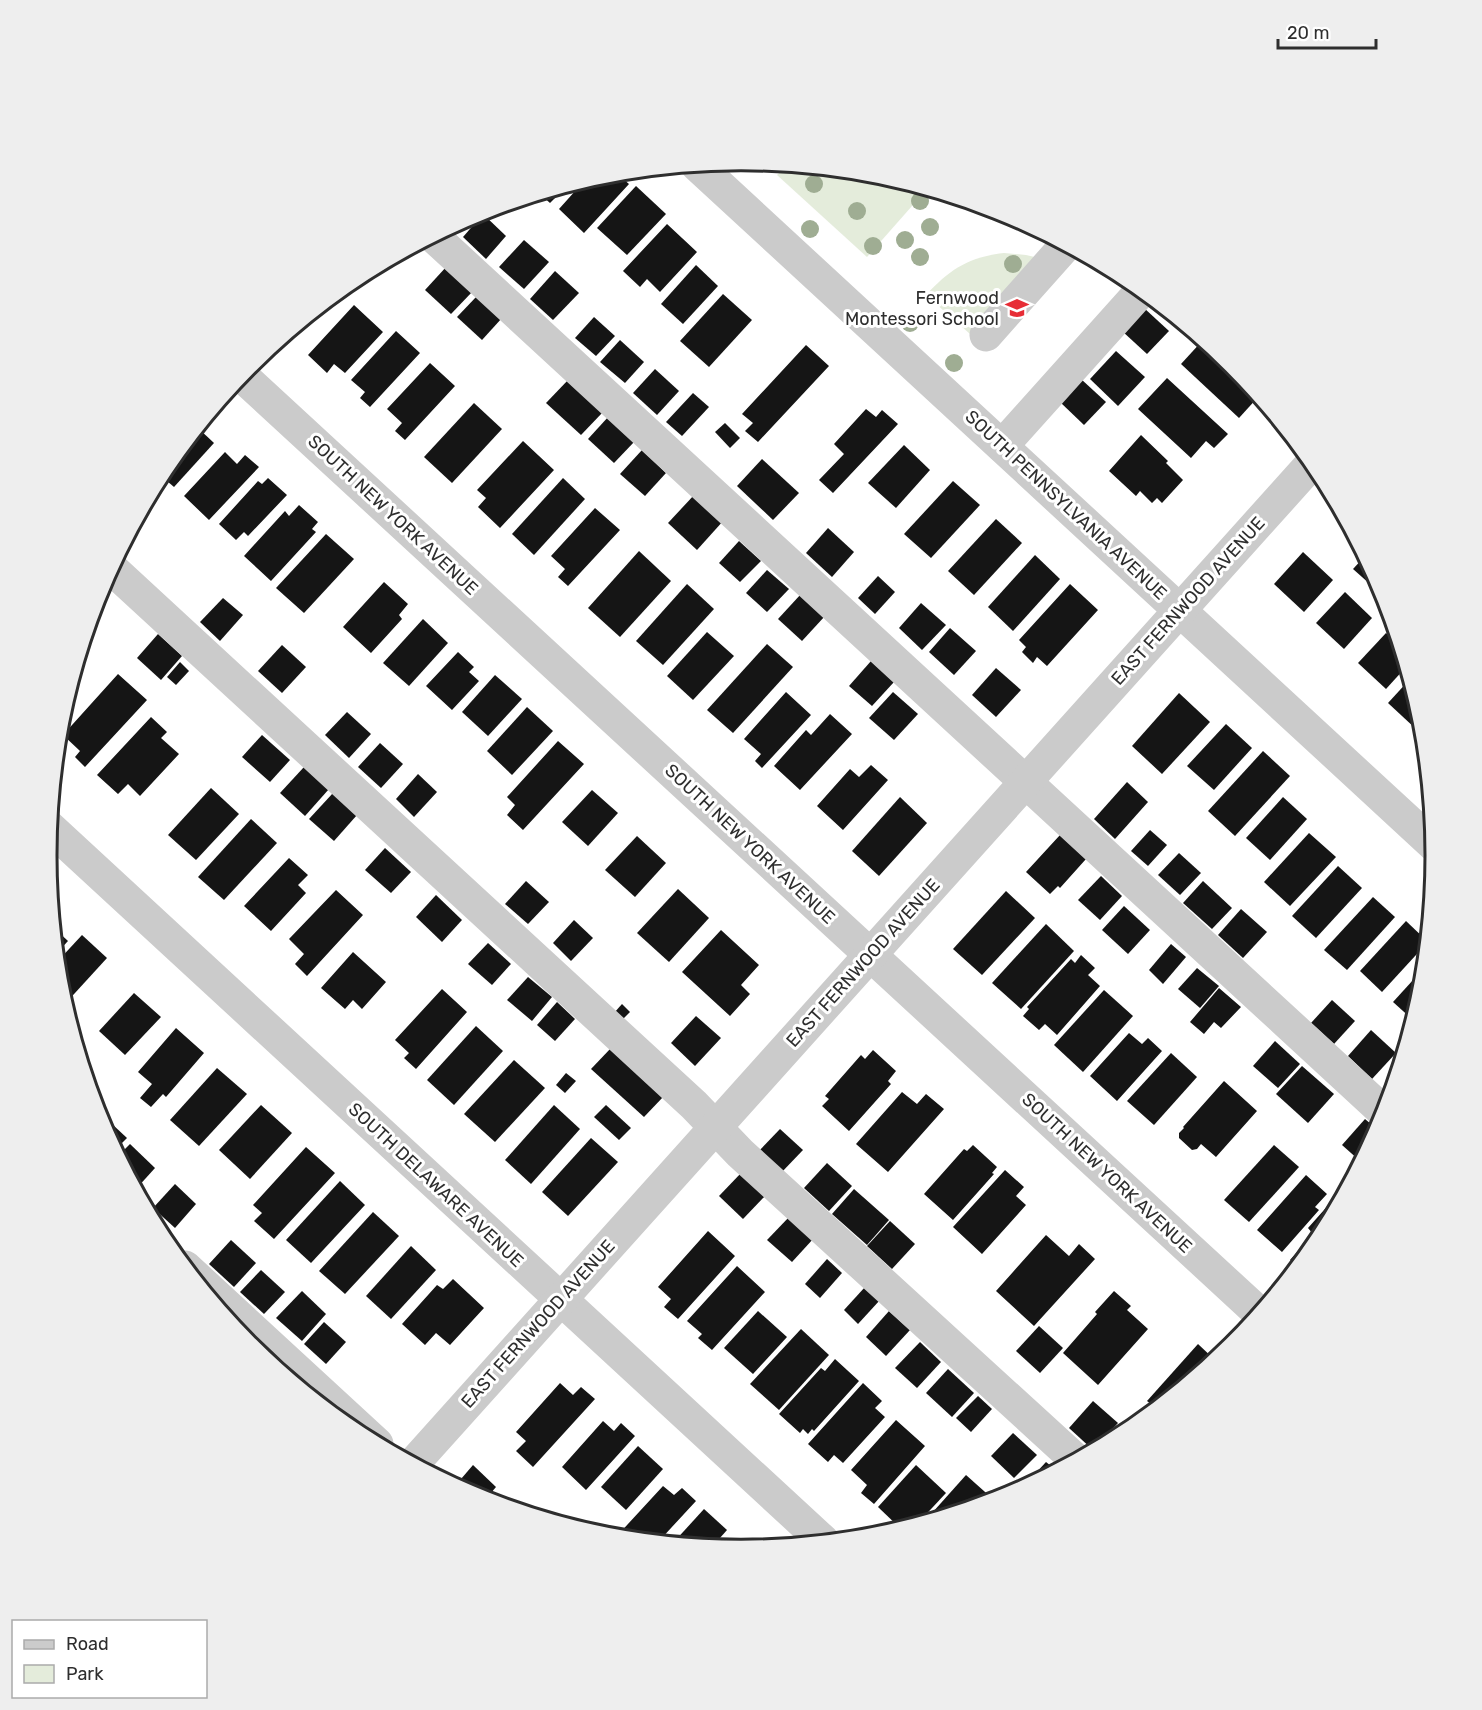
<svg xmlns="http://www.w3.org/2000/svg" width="1482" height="1710" viewBox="0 0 1482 1710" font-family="Rubik,sans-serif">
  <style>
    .green { fill: #e4ecdb }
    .building { fill: #151515 }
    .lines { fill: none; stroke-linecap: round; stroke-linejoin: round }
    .minor { stroke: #cbcbcb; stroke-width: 33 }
    .tree { fill: #9fad93 }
    .labels { text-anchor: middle; stroke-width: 6; stroke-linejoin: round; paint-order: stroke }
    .poi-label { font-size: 18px; fill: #2e2e2e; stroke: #fff; text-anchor: end }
    .street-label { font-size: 18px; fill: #2e2e2e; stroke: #fff }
    .rim { fill: none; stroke: #2e2e2e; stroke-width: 3 }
  </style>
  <rect width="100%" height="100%" fill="#fff"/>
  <!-- green -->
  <g class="green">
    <path d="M788,165L877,174L927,189L867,257L777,175Z"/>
    <path d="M1004,253L1026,255L1039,258L970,334L926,295C950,269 969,257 1004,253Z"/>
  </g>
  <!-- building -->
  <g class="building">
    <path d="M611,173H616L629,184L584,233L559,209L585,180L605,174L608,177Z"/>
    <path d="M567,186L550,203L540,194L556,189Z"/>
    <path d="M636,186L666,214L627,255L597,228Z"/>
    <path d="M483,214L506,236L486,259L463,237Z"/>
    <path d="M667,224L697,252L660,292L647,279L640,287L623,271Z"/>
    <path d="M524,240L549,262L524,289L499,267Z"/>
    <path d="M696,265L718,286L683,324L661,304Z"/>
    <path d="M447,266L473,291L451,314L425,290Z"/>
    <path d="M555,271L579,293L553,320L530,299Z"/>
    <path d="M723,294L752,320L709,367L680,341Z"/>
    <path d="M477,296L502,318L482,340L457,317Z"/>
    <path d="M354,305L383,332L345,373L334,364L327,373L308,355Z"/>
    <path d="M1144,308L1169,331L1147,354L1122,331Z"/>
    <path d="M594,317L615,336L596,356L575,338Z"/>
    <path d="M396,331L420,353L370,407L360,398L365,392L351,380Z"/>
    <path d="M620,340L644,362L625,383L600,362Z"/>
    <path d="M1203,340L1232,364L1259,396L1239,418L1181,364Z"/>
    <path d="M806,345L829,366L758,442L745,431L753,423L742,414Z"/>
    <path d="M1116,351L1145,377L1118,406L1090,379Z"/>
    <path d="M430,363L455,386L405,440L395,431L402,423L387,409Z"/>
    <path d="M655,369L679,391L657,415L633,393Z"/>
    <path d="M1167,378L1228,434L1214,448L1206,441L1191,458L1138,409Z"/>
    <path d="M569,379L603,412L581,435L546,403Z"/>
    <path d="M1081,379L1106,402L1084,425L1060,402Z"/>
    <path d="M693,393L709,407L682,436L666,422Z"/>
    <path d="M474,403L502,429L452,483L424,457Z"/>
    <path d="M866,409L876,417L882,410L898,424L833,493L819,480L844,454L834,444Z"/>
    <path d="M609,416L635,441L614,463L588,439Z"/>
    <path d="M725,423L740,438L730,448L715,432Z"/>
    <path d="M198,428L214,443L174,487L160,475Z"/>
    <path d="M1141,435L1168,461L1166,463L1183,480L1162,503L1157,498L1152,503L1140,491L1136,496L1109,471Z"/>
    <path d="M523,441L554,470L500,528L478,507L486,498L477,490Z"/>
    <path d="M904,445L930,470L896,508L868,483Z"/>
    <path d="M642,450L666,473L645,496L620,474Z"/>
    <path d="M225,452L237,464L245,455L259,467L209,520L184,496Z"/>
    <path d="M762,459L799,493L773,520L737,486Z"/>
    <path d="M268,478L287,495L248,536L244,532L236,540L219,524L258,481L262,484Z"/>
    <path d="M563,478L585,499L534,555L512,534Z"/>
    <path d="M953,481L980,505L931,558L904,534Z"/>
    <path d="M695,494L724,520L697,550L668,523Z"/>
    <path d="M299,505L318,522L312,529L316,532L271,581L244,556L285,511L289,516Z"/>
    <path d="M595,508L620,530L568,586L558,577L565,569L551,556Z"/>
    <path d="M996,519L1022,543L974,595L948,571Z"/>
    <path d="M828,528L854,552L832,577L806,553Z"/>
    <path d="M326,534L354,559L304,613L276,588Z"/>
    <path d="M739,541L761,561L740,582L719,563Z"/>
    <path d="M639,551L671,581L620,637L588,608Z"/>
    <path d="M1303,552L1333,580L1304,612L1274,584Z"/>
    <path d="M1035,555L1060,579L1013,631L988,607Z"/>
    <path d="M1365,556L1377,578L1371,585L1353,569Z"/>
    <path d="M767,570L789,589L767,612L746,593Z"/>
    <path d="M878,576L895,592L875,614L858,598Z"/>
    <path d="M384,582L408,604L399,615L402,619L371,653L343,627Z"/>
    <path d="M687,584L714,609L663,665L636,641Z"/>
    <path d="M1070,584L1098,610L1047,666L1037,657L1033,663L1022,652L1026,647L1019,640Z"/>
    <path d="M1345,592L1372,618L1344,649L1316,623Z"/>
    <path d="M801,594L825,616L802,641L778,619Z"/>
    <path d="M223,598L243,615L220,641L200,622Z"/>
    <path d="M921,603L946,625L922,650L899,628Z"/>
    <path d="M423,619L448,643L409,686L383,663Z"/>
    <path d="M950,628L976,651L954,675L929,652Z"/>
    <path d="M707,632L734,656L693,700L667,676Z"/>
    <path d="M1386,633L1400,645L1406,667L1386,689L1358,663Z"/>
    <path d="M158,634L182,656L161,680L137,658Z"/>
    <path d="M767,644L793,667L733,733L707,710Z"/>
    <path d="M282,645L306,667L282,693L258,671Z"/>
    <path d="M458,652L474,667L469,672L479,681L452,710L426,686Z"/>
    <path d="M871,661L894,682L872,706L849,686Z"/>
    <path d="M180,662L189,671L176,685L167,677Z"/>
    <path d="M996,668L1021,690L996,717L972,695Z"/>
    <path d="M118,674L147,700L85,767L75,757L80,751L63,735Z"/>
    <path d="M495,675L522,699L488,736L462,712Z"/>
    <path d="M1410,679L1422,720L1416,729L1388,703Z"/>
    <path d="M786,692L811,715L762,768L755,761L761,754L744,739Z"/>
    <path d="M893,692L918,714L894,740L869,718Z"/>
    <path d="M1179,693L1210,722L1162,774L1132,746Z"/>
    <path d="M527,707L553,731L512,775L487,751Z"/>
    <path d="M347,712L371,734L349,758L325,735Z"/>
    <path d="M830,714L852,734L800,790L774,766L806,730L811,735Z"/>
    <path d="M151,717L167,732L161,738L179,754L140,796L128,784L118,794L97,775Z"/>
    <path d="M1226,724L1252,748L1214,790L1187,766Z"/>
    <path d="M262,735L290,760L270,782L242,757Z"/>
    <path d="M558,741L584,764L523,830L507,815L515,805L507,797Z"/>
    <path d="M380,743L403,764L381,788L358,767Z"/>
    <path d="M1263,751L1290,776L1235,836L1208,811Z"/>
    <path d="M871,765L888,780L843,830L817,806L850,769L859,777Z"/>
    <path d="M304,767L329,789L305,816L280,793Z"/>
    <path d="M418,774L437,792L414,817L396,799Z"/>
    <path d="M1127,782L1148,802L1115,839L1094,819Z"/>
    <path d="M211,788L239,814L196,860L168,835Z"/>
    <path d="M592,790L618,813L588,846L562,822Z"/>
    <path d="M333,793L357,815L334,841L309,819Z"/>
    <path d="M900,797L927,823L879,876L852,851Z"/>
    <path d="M1283,797L1307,819L1270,860L1246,838Z"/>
    <path d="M251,819L277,843L224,900L198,877Z"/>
    <path d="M1150,830L1167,845L1148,866L1131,851Z"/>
    <path d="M1309,833L1336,857L1290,906L1264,882Z"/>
    <path d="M1060,835L1086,859L1060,888L1058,886L1050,894L1026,872Z"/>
    <path d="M637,836L666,863L635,897L605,870Z"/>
    <path d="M385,848L411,872L391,893L365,870Z"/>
    <path d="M1179,853L1201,873L1180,895L1158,875Z"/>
    <path d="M289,858L308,875L298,885L306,893L271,931L244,906Z"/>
    <path d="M1338,866L1362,888L1316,938L1292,916Z"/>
    <path d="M1101,876L1122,896L1100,920L1078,900Z"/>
    <path d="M526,881L549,902L528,924L505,904Z"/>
    <path d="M1203,881L1232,908L1212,929L1183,903Z"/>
    <path d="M678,889L709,918L669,962L637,933Z"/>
    <path d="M336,890L363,915L307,976L295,964L304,954L289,939Z"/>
    <path d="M1006,891L1035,918L982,975L953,949Z"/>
    <path d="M436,895L462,920L442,942L416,917Z"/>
    <path d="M1373,897L1395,917L1347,970L1324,950Z"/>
    <path d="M1124,906L1150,930L1128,954L1102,930Z"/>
    <path d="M1241,909L1267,932L1243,958L1218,935Z"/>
    <path d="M574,920L593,938L571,961L553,943Z"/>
    <path d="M1406,921L1427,941V943L1382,992L1360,971Z"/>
    <path d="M1046,924L1074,951L1021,1009L992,983Z"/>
    <path d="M54,928L68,941L56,954Z"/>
    <path d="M721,930L759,965L741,985L750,994L730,1016L682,972Z"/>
    <path d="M82,935L107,958L64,1005L60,990L57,962Z"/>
    <path d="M488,943L511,964L492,985L468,964Z"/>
    <path d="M1171,944L1186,957L1163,984L1149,970Z"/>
    <path d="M353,952L386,982L362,1009L353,1000L345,1009L321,988Z"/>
    <path d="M1081,955L1095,968L1088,975L1100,986L1057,1035L1045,1024L1039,1030L1023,1016L1029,1009L1027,1007L1071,959L1075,963Z"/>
    <path d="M1197,968L1219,986L1200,1008L1178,989Z"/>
    <path d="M1424,968L1422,991L1413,1020L1393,1002Z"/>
    <path d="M528,977L552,997L532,1021L507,1000Z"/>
    <path d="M1219,988L1241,1007L1221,1028L1214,1022L1204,1034L1190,1022Z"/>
    <path d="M442,989L467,1012L416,1069L404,1058L409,1053L395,1040Z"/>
    <path d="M1104,990L1133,1016L1083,1072L1054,1045Z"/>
    <path d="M134,993L161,1017L125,1055L99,1031Z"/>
    <path d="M1332,1000L1355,1021L1334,1044L1311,1023Z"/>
    <path d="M557,1002L575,1019L555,1041L537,1025Z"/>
    <path d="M622,1004L630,1012L622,1020L614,1013Z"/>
    <path d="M696,1016L721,1038L695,1066L671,1043Z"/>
    <path d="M476,1026L503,1051L454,1105L427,1080Z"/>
    <path d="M176,1028L204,1053L166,1097L163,1094L151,1107L140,1098L152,1084L138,1072Z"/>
    <path d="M1371,1030L1396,1053L1372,1079L1348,1056Z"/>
    <path d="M1129,1033L1142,1044L1148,1038L1162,1051L1117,1101L1090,1076Z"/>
    <path d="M1275,1041L1300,1064L1278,1088L1253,1066Z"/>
    <path d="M611,1048L664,1096L644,1117L591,1069Z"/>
    <path d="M873,1050L896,1071L888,1081L891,1084L849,1131L822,1106L829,1099L825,1096L861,1055L865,1059Z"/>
    <path d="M1171,1053L1197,1077L1154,1125L1127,1101Z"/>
    <path d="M514,1060L545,1088L495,1142L464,1114Z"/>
    <path d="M1302,1066L1334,1094L1308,1123L1276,1094Z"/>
    <path d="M217,1068L247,1094L199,1146L170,1120Z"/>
    <path d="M566,1073L576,1081L565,1093L556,1085Z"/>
    <path d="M1224,1081L1257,1111L1216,1157L1201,1144L1197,1149L1192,1150L1179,1138V1133L1184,1128L1183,1127Z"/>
    <path d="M902,1092L917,1104L926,1094L944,1109L888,1172L856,1144Z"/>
    <path d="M261,1105L292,1133L250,1179L219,1150Z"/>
    <path d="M554,1105L580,1129L531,1184L505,1160Z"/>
    <path d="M606,1105L631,1128L619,1140L594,1117Z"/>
    <path d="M98,1111L127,1138L115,1150L99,1120L97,1113Z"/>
    <path d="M1365,1119L1378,1130L1360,1161L1342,1145Z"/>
    <path d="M780,1129L803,1150L780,1174L757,1153Z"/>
    <path d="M591,1138L618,1162L568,1216L542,1192Z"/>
    <path d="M130,1144L155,1168L136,1189L118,1156Z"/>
    <path d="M973,1145L997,1167L992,1173L994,1174L953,1220L924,1194L964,1149L967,1151Z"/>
    <path d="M1274,1145L1299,1167L1249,1222L1224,1200Z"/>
    <path d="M306,1147L335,1173L274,1239L254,1221L262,1213L253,1205Z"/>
    <path d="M827,1163L852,1186L829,1211L804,1188Z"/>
    <path d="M1005,1170L1024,1187L1016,1196L1026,1205L982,1254L953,1227Z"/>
    <path d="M742,1172L766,1195L743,1219L719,1196Z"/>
    <path d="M1306,1175L1327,1194L1315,1207L1319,1210L1282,1252L1257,1230Z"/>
    <path d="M340,1181L365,1205L311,1263L286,1240Z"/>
    <path d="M1348,1183L1318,1241L1298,1266L1290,1260L1313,1234L1308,1228Z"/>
    <path d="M175,1184L196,1204L175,1228L153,1208Z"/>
    <path d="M854,1189L889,1220L867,1245L832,1214Z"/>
    <path d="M373,1212L399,1236L345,1294L319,1271Z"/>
    <path d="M790,1216L814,1238L792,1262L767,1240Z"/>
    <path d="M890,1221L915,1244L892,1269L867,1246Z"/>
    <path d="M708,1231L735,1256L678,1319L664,1307L671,1299L658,1287Z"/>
    <path d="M1046,1235L1069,1256L1079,1244L1095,1259L1034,1326L996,1291Z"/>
    <path d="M231,1240L256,1263L234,1287L209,1264Z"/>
    <path d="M411,1246L436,1270L391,1319L366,1296Z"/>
    <path d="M827,1259L842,1273L820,1298L805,1284Z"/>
    <path d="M737,1266L765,1292L712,1350L698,1338L702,1334L687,1321Z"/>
    <path d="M261,1270L285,1292L264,1314L240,1292Z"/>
    <path d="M453,1279L484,1308L450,1345L436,1333L425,1345L402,1324L437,1285L443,1289Z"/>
    <path d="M865,1287L880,1300L858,1324L844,1310Z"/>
    <path d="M302,1291L326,1314L302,1341L276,1318Z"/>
    <path d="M1114,1291L1131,1306L1127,1310L1148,1329L1098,1385L1063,1353L1097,1314L1095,1312Z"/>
    <path d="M758,1311L787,1337L753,1374L724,1348Z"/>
    <path d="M889,1311L910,1330L886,1356L866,1337Z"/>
    <path d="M324,1322L346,1342L326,1364L304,1344Z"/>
    <path d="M1039,1326L1063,1348L1040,1373L1016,1351Z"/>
    <path d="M801,1329L829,1355L779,1410L750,1384Z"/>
    <path d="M920,1342L941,1362L917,1388L895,1368Z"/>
    <path d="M1198,1344L1215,1360L1156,1408L1147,1401Z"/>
    <path d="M835,1359L859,1381L814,1431L812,1429L808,1434L803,1429L800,1433L779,1414L821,1368L825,1371Z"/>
    <path d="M948,1369L974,1393L952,1417L926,1393Z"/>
    <path d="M560,1383L573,1395L581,1387L595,1399L533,1467L516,1451L526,1441L516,1432Z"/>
    <path d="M863,1383L882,1401L875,1408L885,1417L843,1463L834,1455L828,1462L808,1444Z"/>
    <path d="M978,1396L992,1409L971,1432L956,1418Z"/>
    <path d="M1093,1401L1118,1423L1093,1450L1069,1428Z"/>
    <path d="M896,1420L925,1446L874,1504L861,1493L867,1485L851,1470Z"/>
    <path d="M603,1421L614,1431L621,1423L635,1436L586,1490L562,1467Z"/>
    <path d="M1013,1433L1037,1455L1014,1478L991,1456Z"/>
    <path d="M638,1446L663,1469L626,1510L601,1487Z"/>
    <path d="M1046,1462L1056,1470L1022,1488Z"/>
    <path d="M473,1465L496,1487L485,1500L455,1486Z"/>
    <path d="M916,1465L946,1493L918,1523L901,1529L878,1507Z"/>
    <path d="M966,1475L994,1500L924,1522Z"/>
    <path d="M663,1486L674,1495L682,1488L696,1501L659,1541L616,1537Z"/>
    <path d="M704,1509L727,1530L712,1547L673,1543Z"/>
    <path d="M733,1538L745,1549L724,1548Z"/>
  </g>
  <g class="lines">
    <!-- minor -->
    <g class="minor">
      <path d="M697,165L1434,845"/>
      <path d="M433,236L1385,1113"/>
      <path d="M986,335L1066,245"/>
      <path d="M241,375L1259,1313"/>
      <path d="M1002,446L1142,290"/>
      <path d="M111,568L694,1105L740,1153L1076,1460"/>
      <path d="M49,827L823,1541"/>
      <path d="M185,1267L377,1444"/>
      <path d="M413,1464L1313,462"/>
    </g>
  </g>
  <!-- trees -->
  <g class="tree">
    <circle cx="814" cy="184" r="9"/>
    <circle cx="920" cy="201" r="9"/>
    <circle cx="857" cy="211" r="9"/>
    <circle cx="930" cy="227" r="9"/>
    <circle cx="810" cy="229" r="9"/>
    <circle cx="905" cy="240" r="9"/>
    <circle cx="873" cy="246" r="9"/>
    <circle cx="920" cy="257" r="9"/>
    <circle cx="1013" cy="264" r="9"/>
    <circle cx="910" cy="323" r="9"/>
    <circle cx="954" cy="363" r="9"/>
  </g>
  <!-- icons -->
  <defs>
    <g id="school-bare" transform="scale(1.8)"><path d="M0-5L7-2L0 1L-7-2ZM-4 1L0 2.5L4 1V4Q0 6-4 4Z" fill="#e72d36" stroke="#fff" stroke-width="2.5" paint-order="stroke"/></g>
  </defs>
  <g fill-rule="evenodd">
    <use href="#school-bare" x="1017" y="308"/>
  </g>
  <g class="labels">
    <!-- poi labels -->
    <g class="poi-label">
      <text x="999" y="304">Fernwood<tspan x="999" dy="21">Montessori School</tspan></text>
    </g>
    <!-- street labels -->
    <g class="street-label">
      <text transform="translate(1066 505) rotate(43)" y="6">SOUTH PENNSYLVANIA AVENUE</text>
      <text transform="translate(393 515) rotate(43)" y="6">SOUTH NEW YORK AVENUE</text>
      <text transform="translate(1188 601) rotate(-48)" y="6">EAST FERNWOOD AVENUE</text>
      <text transform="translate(750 844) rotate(43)" y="6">SOUTH NEW YORK AVENUE</text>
      <text transform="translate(863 963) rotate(-48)" y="6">EAST FERNWOOD AVENUE</text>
      <text transform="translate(1107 1173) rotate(43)" y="6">SOUTH NEW YORK AVENUE</text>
      <text transform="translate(436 1185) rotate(43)" y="6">SOUTH DELAWARE AVENUE</text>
      <text transform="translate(538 1324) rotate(-48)" y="6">EAST FERNWOOD AVENUE</text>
    </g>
  </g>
  <!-- crop -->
  <path d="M0 0H1482V1710H0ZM57 855a684 684 0 1 1 1368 0a684 684 0 1 1-1368 0Z" fill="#eee" fill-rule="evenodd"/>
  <path class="rim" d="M57 855a684 684 0 1 1 1368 0a684 684 0 1 1-1368 0Z"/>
  <!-- legend -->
  <rect x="12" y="1620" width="195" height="78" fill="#ffffff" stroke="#ababab" stroke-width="1.5"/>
  <rect x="24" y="1640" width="30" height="9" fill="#cbcbcb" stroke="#ababab" stroke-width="1.5"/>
  <text x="66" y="1650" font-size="18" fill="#2e2e2e">Road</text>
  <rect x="24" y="1665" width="30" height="18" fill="#e4ecdb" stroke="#ababab" stroke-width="1.5"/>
  <text x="66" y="1680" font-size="18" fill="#2e2e2e">Park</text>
  <!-- scale -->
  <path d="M1278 39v9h98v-9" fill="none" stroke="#2e2e2e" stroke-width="3"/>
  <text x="1287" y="39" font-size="18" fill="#2e2e2e" stroke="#ffffff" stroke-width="4.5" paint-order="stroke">20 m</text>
</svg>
